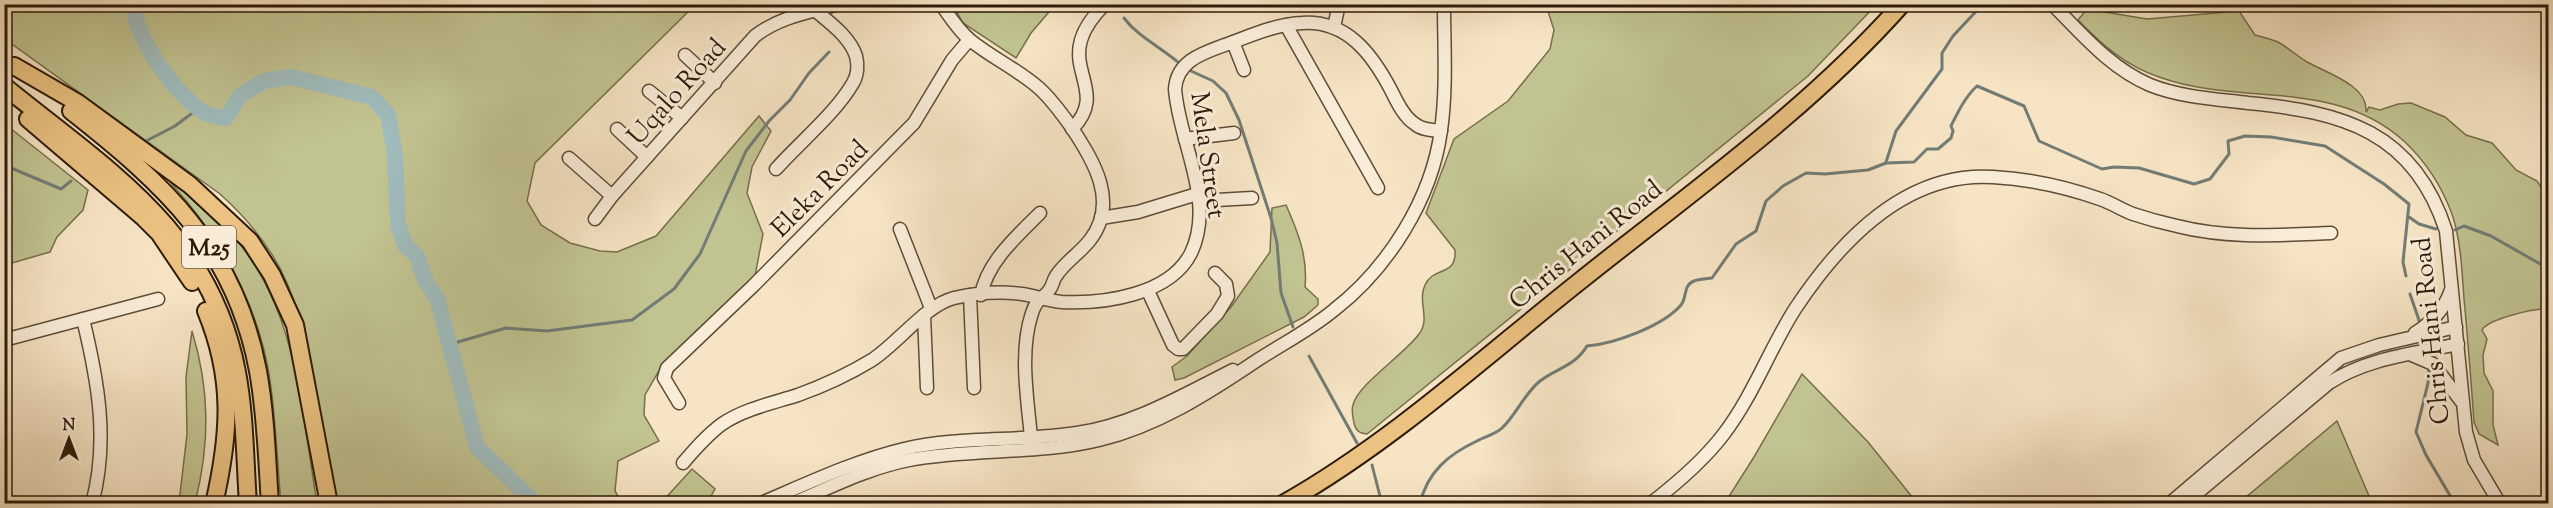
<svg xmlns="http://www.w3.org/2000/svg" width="2553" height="508" viewBox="0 0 2553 508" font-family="'Sorts Mill Goudy',serif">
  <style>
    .green { fill: #c1c391; stroke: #766f4c; stroke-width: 1.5 }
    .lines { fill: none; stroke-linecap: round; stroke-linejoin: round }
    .stream { stroke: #727c75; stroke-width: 3 }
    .river { stroke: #a0bcbd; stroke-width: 16 }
    .minor-casing { stroke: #5e4d37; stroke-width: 15 }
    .major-casing { stroke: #2c1b08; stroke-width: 20 }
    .minor { stroke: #f9edd9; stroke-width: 12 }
    .major { stroke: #ebc282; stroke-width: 16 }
    .labels { text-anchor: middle; stroke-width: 6; stroke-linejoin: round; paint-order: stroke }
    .shield { fill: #f9edd9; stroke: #6a5a47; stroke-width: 1.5 }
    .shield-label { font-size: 24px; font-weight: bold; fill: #2c1b08 }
    .street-label { font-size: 26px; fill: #2c1b08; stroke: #f9edd9 }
  </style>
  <rect width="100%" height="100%" fill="#f6e4c4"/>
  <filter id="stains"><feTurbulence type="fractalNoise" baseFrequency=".00333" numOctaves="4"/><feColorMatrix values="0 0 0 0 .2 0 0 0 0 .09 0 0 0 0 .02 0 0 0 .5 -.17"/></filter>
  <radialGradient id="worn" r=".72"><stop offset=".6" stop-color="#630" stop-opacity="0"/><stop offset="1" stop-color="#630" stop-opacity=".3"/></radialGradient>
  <!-- green -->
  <g class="green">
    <path d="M4,5H695L535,163L527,201L541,225L570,243L600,251L617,252L656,236L759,116L771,131L752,167L747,193L763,234L754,281L660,369L645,395L644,415L659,441L618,461L615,491L622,503H335C328,466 321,428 315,391C299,305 288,255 220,194L5,39Z"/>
    <path d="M953,5H1055L1031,33L1016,58L963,23Z"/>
    <path d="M1546,5H1876L1808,76L1367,434C1359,433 1356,431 1354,423C1353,418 1351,410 1353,405C1357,385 1406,353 1419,334C1431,319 1417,301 1425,285C1433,266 1457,277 1455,250L1426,213L1454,139L1508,101L1550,49L1554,30Z"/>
    <path d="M2087,9L2147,19L2239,11L2255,35C2263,37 2271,39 2278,42C2289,48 2298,57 2309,63C2327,73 2369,86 2366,112L2369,107L2380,110L2398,104L2411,103L2445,117L2466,135L2492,143L2516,170L2537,181L2548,198V309C2535,308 2488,319 2482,330L2487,339L2483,355L2484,373L2493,391V425L2498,445L2479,434L2474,422C2471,381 2468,340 2464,299C2462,271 2461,241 2452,214C2442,187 2426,162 2405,142C2334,77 2242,107 2159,77C2126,66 2101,44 2078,20Z"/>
    <path d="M5,124L88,190L83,210L57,237L50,252L5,265Z"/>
    <path d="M170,182C295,263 295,370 317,503H281C277,462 276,420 270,380C259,305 220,237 170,182Z"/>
    <path d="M1286,205C1298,232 1308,257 1305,287L1318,299V305L1304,317L1184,378L1175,380L1172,367L1187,356L1231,307L1270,252L1272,208Z"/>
    <path d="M192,331C210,390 210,444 195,503H179L187,434L186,377Z"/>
    <path d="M1802,374L1868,442L1917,503H1721L1728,498L1754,457Z"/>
    <path d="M2337,421L2372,503H2239Z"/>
    <path d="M692,469L715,489L707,503H661Z"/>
  </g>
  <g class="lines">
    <!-- stream -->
    <g class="stream">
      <path d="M1124,18C1138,37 1161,47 1179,63"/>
      <path d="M1191,71L1213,81L1226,93L1239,120L1271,218L1277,243L1281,293L1293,327"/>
      <path d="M146,141L175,126L199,108"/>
      <path d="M1886,162L1896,131L1942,69V53L1953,36L1983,4"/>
      <path d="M4,165L61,189L71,181"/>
      <path d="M2409,217L2419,224L2436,229"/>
      <path d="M2455,230L2464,226L2491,236L2542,265H2548"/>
      <path d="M2410,294L2421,326"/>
      <path d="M451,344L506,328L547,331L632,320L674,289L700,254L746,151L769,121L790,100L809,73L829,52"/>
      <path d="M1309,356L1357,443"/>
      <path d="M2429,367L2428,383L2416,432L2426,455L2455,504"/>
      <path d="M1372,465L1382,504"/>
      <path d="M1420,504C1427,472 1449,454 1477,441C1484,437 1496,434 1502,428C1516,415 1524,394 1540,381C1557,368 1575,366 1587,346C1614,344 1663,326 1681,305C1687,298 1683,285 1694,281C1699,279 1706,279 1712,278L1736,244L1756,231L1766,201L1783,186L1806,173L1825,174L1868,170L1886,163L1914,162L1927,149H1938L1951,138L1953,131L1951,126C1958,112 1965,97 1977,86L2024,106L2039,141L2102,169L2114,167L2139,168L2194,184L2210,179L2229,154L2228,141L2245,136L2271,137L2325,146L2384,184L2409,204L2403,262L2406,276"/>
    </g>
    <!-- river -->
    <path class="river" d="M133,4C136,40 174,92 203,112C209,116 219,117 226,118L241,95L264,81L291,77L372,97L388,115L395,155L398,225L405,245L417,256L425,280L437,298L477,447L536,504"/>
    <!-- minor casing -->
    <g class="minor-casing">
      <g id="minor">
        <path d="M941,4C950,17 958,30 970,40C992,58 1019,70 1040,89C1053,101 1062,114 1072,128C1094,162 1119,202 1090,240C1080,253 1064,263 1056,276C1053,280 1053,285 1050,289C1044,299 1037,297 1032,313C1018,355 1029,406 1032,449"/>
        <path d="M2052,4C2082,34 2110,68 2150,85C2180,97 2215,99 2248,103C2342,112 2414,131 2446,231L2466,432L2474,460L2500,504"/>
        <path d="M1286,25L1378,188"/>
        <path d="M1334,27L1339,4"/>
        <path d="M1233,42L1244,70"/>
        <path d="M685,55L715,83"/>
        <path d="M649,91L682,118"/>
        <path d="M617,129L647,157"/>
        <path d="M1072,129C1105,96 1071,74 1081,40C1085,26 1095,14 1105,4"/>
        <path d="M1185,139L1234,133"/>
        <path d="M569,158L612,196"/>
        <path d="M776,169C800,142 835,114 853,83C858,75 858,64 856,56C850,37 830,23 816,11"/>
        <path d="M1199,201L1252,198"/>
        <path d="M1101,218L1138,212L1197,194"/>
        <path d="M595,219L612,196L755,36C779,17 810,12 839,4"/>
        <path d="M900,229L931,308"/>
        <path d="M1148,291L1173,345L1178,349H1183L1217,314L1228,296L1226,284L1215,273"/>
        <path d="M970,295L974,388"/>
        <path d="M981,295C987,262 1017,236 1040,213"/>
        <path d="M924,315L927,388"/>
        <path d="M83,319C98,381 109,441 92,504"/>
        <path d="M2415,333C2432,322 2444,310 2451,290"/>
        <path d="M4,340L158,299"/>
        <path d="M2412,355L2433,364L2461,401"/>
        <path d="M679,403L664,378L667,368L753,286L914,123L952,60L969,40"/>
        <path d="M683,463C695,449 707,435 722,424C744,409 773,403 798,395C823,386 849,374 872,360C898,343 926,305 954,298C975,293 1001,291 1022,294C1036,296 1048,301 1062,302C1104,304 1170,295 1191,253C1216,201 1179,143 1175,89C1177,62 1200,54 1222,46C1248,37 1275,24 1302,23C1347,20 1372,54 1391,90C1397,102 1404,117 1415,124C1422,130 1432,130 1441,131"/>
        <path d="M759,504C806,484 854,461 904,449C960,436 1020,442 1077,433C1133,425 1183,395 1233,370"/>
        <path d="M791,504C829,488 868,468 909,460C972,448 1037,455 1099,440C1157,426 1207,394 1256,361C1282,344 1310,330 1334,310C1388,268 1432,199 1441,130C1447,89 1444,46 1444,4"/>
        <path d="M1650,504C1676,484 1703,461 1723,435C1753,396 1769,350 1795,309C1840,241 1905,171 1993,177C2030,179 2066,187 2100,199C2112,203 2122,210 2133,214C2148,219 2163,223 2177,226C2228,239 2279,235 2331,233"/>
        <path d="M2169,504L2341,358L2379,345L2456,327"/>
        <path d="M2184,504L2329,383C2367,358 2413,354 2458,344"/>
      </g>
    </g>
    <!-- major casing -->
    <g class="major-casing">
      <g id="major">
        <path d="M14,66L78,103L190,185L250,241L272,275L295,325L329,504"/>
        <path d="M4,86C107,170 210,230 237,372C245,415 245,460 248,504"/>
        <path d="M71,111C165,185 235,248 258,371C266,415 267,460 270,504"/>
        <path d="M28,119L144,218L159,233L192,282"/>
        <path d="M206,311C234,379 230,434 214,504"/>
        <path d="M1283,504C1391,443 1483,358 1580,281C1690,193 1808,110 1902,4"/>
      </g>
    </g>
    <!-- minor -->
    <use href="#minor" class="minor"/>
    <!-- major -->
    <use href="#major" class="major"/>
  </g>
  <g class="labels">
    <!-- shield labels -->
    <rect class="shield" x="182" y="226" width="54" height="42" rx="4.5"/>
    <g class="shield-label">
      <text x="209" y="255">M25</text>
    </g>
    <!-- street labels -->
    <g class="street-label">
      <text transform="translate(676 91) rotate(-48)" y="9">Uqalo Road</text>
      <text transform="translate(1209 155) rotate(82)" y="9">Mela Street</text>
      <text transform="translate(819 188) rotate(-45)" y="9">Eleka Road</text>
      <text transform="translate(1585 244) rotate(-39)" y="9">Chris Hani Road</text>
      <text transform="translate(2430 331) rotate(-96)" y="9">Chris Hani Road</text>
    </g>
  </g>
  <!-- margin -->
  <rect width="2553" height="508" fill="none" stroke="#f6e4c4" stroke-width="24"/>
  <rect x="6" y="6" width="2541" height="496" fill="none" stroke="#2c1b08" stroke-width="3"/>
  <rect x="12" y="12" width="2529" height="484" fill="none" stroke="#2c1b08" stroke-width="1.5"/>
  <!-- north arrow -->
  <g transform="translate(69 439)" stroke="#f9edd9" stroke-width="4.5" paint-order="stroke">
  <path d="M0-4.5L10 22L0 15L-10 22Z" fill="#2c1b08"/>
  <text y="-9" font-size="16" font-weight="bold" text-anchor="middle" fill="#2c1b08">N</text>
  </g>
  <rect width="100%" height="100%" filter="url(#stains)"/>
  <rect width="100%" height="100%" fill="url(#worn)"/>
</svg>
